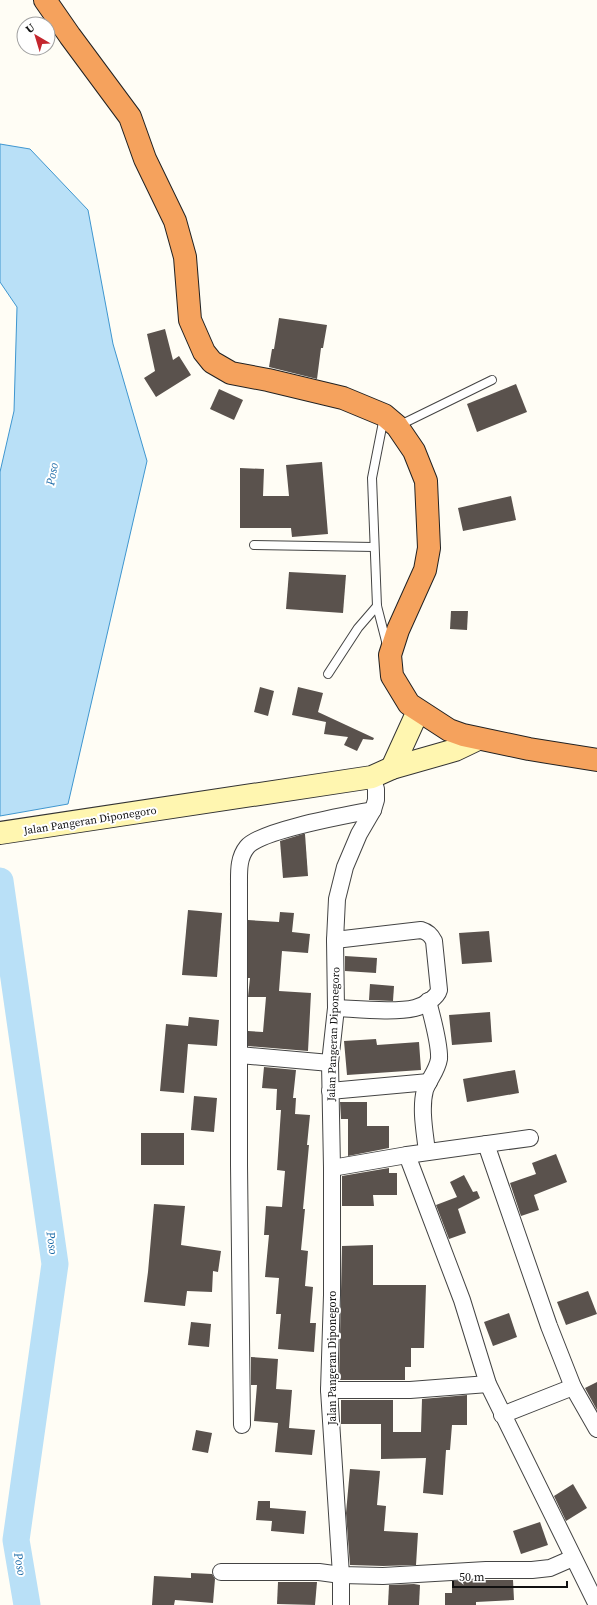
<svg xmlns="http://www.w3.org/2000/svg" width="597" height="1605" viewBox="0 0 597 1605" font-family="'Source Serif 4',serif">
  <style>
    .water { fill: #b9e0f7; stroke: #3f96cf }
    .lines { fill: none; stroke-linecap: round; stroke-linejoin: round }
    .river { stroke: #b9e0f7; stroke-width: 27 }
    .building { fill: #5a524d }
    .lane-casing { stroke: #444; stroke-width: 10 }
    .street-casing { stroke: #444; stroke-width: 18 }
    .secondary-casing { stroke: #333; stroke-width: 24 }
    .highway-casing { stroke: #222; stroke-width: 24 }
    .lane { stroke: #fff; stroke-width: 8 }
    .street { stroke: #fff; stroke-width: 16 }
    .secondary { stroke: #fff6b0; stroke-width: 22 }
    .highway { stroke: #f5a25d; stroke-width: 22 }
    .labels { text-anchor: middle; stroke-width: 4; stroke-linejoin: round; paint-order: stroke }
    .street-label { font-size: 11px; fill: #111; stroke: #fff }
    .water-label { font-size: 12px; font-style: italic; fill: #1768a6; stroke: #fff }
  </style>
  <rect width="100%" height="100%" fill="#fffdf5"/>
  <!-- water -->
  <path class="water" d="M0,144L30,149L88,210L113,344L147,461L68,804L0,816V472L14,411L17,307L0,282Z"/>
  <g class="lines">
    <!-- river -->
    <path class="river" d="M0,881L55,1264L16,1540L27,1605"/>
  </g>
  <!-- building -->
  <g class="building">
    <path d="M279,318L327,325L323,348H321L317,379L269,367L272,349H274Z"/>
    <path d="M165,329L173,360L179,356L191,375L156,397L144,378L155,371L147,334Z"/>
    <path d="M516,384L527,412L477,432L467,404Z"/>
    <path d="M219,389L243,400L234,420L210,409Z"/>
    <path d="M322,462L328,534L292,537L291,528H240V468L264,469L263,496H289L286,465Z"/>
    <path d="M511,496L516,520L463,531L458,508Z"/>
    <path d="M289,572L346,575L343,613L286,609Z"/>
    <path d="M451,611H468L467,630L450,629Z"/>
    <path d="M260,687L274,691L268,716L254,712Z"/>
    <path d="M298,687L323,693L318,712L374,738L373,740L363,739L357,751L344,745L348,737L324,734L326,722L292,715Z"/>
    <path d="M303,834H305L308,876L283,878L280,841Z"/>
    <path d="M188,910L222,913L217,977L182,975Z"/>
    <path d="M280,912L294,913L292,932L310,934L308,953L282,951L279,991L311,993L308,1051L248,1046V1031L263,1032L266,997H248L250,978H248V920L279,922Z"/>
    <path d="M489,931L492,962L462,964L459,933Z"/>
    <path d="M345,956L377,958L376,973L345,971Z"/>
    <path d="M370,984L394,986L393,1001L369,1000Z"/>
    <path d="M490,1012L492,1042L452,1045L449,1015Z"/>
    <path d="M189,1017L219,1020L217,1046L188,1044L184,1093L160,1091L166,1024L188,1026Z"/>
    <path d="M376,1039L377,1045L419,1042L421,1070L347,1075L344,1041Z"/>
    <path d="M264,1067L296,1070L293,1098H296L295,1114L310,1115L307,1145H309L303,1209H305L301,1250L308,1251L305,1286L313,1287L310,1323H316L314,1352L278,1349L281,1314H276L279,1278L265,1277L269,1235H264L266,1206L282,1207L285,1171L277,1170L281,1110H276L277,1089L262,1088Z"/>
    <path d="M515,1070L519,1093L467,1102L463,1079Z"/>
    <path d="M194,1096L217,1098L214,1132L191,1130Z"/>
    <path d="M340,1102H367V1126H389V1148L348,1156V1119H341Z"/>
    <rect x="141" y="1133" width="43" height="32"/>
    <path d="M556,1154L567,1182L534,1195L539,1210L521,1216L510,1183L536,1174L532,1163Z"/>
    <path d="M389,1168V1173H397V1195H373L374,1206H342V1176Z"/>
    <path d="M464,1175L473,1192L477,1191L480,1198L458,1209L466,1233L449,1239L436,1205L457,1197L450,1182Z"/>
    <path d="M154,1204L185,1206L181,1245L221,1251L218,1272L213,1271L212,1292L187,1291L185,1306L144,1302L148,1272Z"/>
    <path d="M373,1245V1285H426L424,1348H411V1367H405V1380H339L342,1246Z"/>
    <path d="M588,1291L597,1314L566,1325L557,1302Z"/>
    <path d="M509,1313L517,1337L493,1346L484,1322Z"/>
    <path d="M191,1322L211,1324L209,1347L188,1345Z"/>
    <path d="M251,1357L278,1359L276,1389L292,1390L289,1428L315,1430L312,1455L275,1452L278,1423L254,1421L257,1385H251Z"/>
    <path d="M597,1382V1410L585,1388Z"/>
    <path d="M467,1395V1425H452L450,1450H446L443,1495L423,1493L426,1458L381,1459V1424H341V1400H393V1432H421L422,1399Z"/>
    <path d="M196,1430L212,1433L208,1453L192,1450Z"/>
    <path d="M350,1469L380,1471L377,1505L386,1506L384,1531L418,1533L416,1565L383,1566L350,1565L346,1513Z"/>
    <path d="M573,1484L587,1508L566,1521L554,1496Z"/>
    <path d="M258,1501H270V1508L306,1511L304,1534L271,1531L272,1521L256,1520Z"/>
    <path d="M540,1522L548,1545L521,1554L513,1531Z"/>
    <path d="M191,1573L212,1574L215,1579L213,1603L175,1600L174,1605H152L154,1576L191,1578Z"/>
    <path d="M486,1580H513L514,1600L476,1602V1605H445V1593H452V1581Z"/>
    <path d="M278,1582H317L315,1605L277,1604Z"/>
    <path d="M414,1584L420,1585L419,1605H388L389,1585Z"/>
  </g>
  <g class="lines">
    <!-- lane casing -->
    <g class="lane-casing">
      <g id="lane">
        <path d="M384,417L372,478L377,606L387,645"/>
        <path d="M398,426L492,380"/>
        <path d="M254,545L374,547"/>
        <path d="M328,674L358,628L377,606"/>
      </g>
    </g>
    <!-- street casing -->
    <g class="street-casing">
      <g id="street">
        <path d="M335,940L421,930C428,932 431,935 434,941L439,990C437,998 423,1006 415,1008C395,1013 357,1009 336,1008"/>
        <path d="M239,1055L330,1063"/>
        <path d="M330,1091L429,1082"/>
        <path d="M486,1144L549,1326L573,1387L597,1429"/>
        <path d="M427,1152C425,1133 420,1109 425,1090C429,1079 437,1071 439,1059C440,1044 432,1017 428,1001"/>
        <path d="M407,1155L462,1300L488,1384L597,1605"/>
        <path d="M332,1168L407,1155L530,1138"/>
        <path d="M329,1390H410L488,1384"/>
        <path d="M502,1415L573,1387"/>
        <path d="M242,1425L239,1165V886C239,872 238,858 247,847C261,830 348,815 373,810"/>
        <path d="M221,1572H319L341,1575L383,1576L486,1570H532L550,1568L573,1558"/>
        <path d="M341,1605V1575L329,1390L332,1295V1168L330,1063L336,1008L335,940L337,899L345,867L359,834L373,810L376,800V789L372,777"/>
      </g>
    </g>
    <!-- secondary casing -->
    <g class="secondary-casing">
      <g id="secondary">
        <path d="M392,768L418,711"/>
        <path d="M0,833L372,777L392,768L455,750L478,739"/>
      </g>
    </g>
    <!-- highway casing -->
    <g class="highway-casing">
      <path id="highway" d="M45,0L70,36L130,117L145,159L175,221L185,257L190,320L204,352L212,362L231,373L268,380L343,398L384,415L397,426L414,451L426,481L429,548L425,570L398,630L390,655L392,676L409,704L449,730L463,735L529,749L597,760"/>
    </g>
    <!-- lane -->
    <use href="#lane" class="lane"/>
    <!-- street -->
    <use href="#street" class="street"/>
    <!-- secondary -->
    <use href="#secondary" class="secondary"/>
    <!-- highway -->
    <use href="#highway" class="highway"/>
  </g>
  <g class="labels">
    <!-- street labels -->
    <g class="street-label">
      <text transform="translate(90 820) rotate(-9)" y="4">Jalan Pangeran Diponegoro</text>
      <text transform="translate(333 1034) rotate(-88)" y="4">Jalan Pangeran Diponegoro</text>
      <text transform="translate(332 1358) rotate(-90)" y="4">Jalan Pangeran Diponegoro</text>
    </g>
    <!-- water labels -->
    <g class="water-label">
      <text transform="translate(52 474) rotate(-80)" y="4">Poso</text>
      <text transform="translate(52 1243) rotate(82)" y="4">Poso</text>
      <text transform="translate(20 1564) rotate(80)" y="4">Poso</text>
    </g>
  </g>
  <!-- north arrow -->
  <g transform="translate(36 36) rotate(322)"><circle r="19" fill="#ffffff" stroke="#a0a0a0"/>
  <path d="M0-3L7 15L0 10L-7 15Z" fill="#c4262e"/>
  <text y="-6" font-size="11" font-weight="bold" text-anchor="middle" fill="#111111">U</text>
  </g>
  <!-- scale -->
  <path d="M453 1581v6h114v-6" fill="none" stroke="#111111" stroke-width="2"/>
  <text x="459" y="1581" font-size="12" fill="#111111" stroke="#ffffff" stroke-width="3" paint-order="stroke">50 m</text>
</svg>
